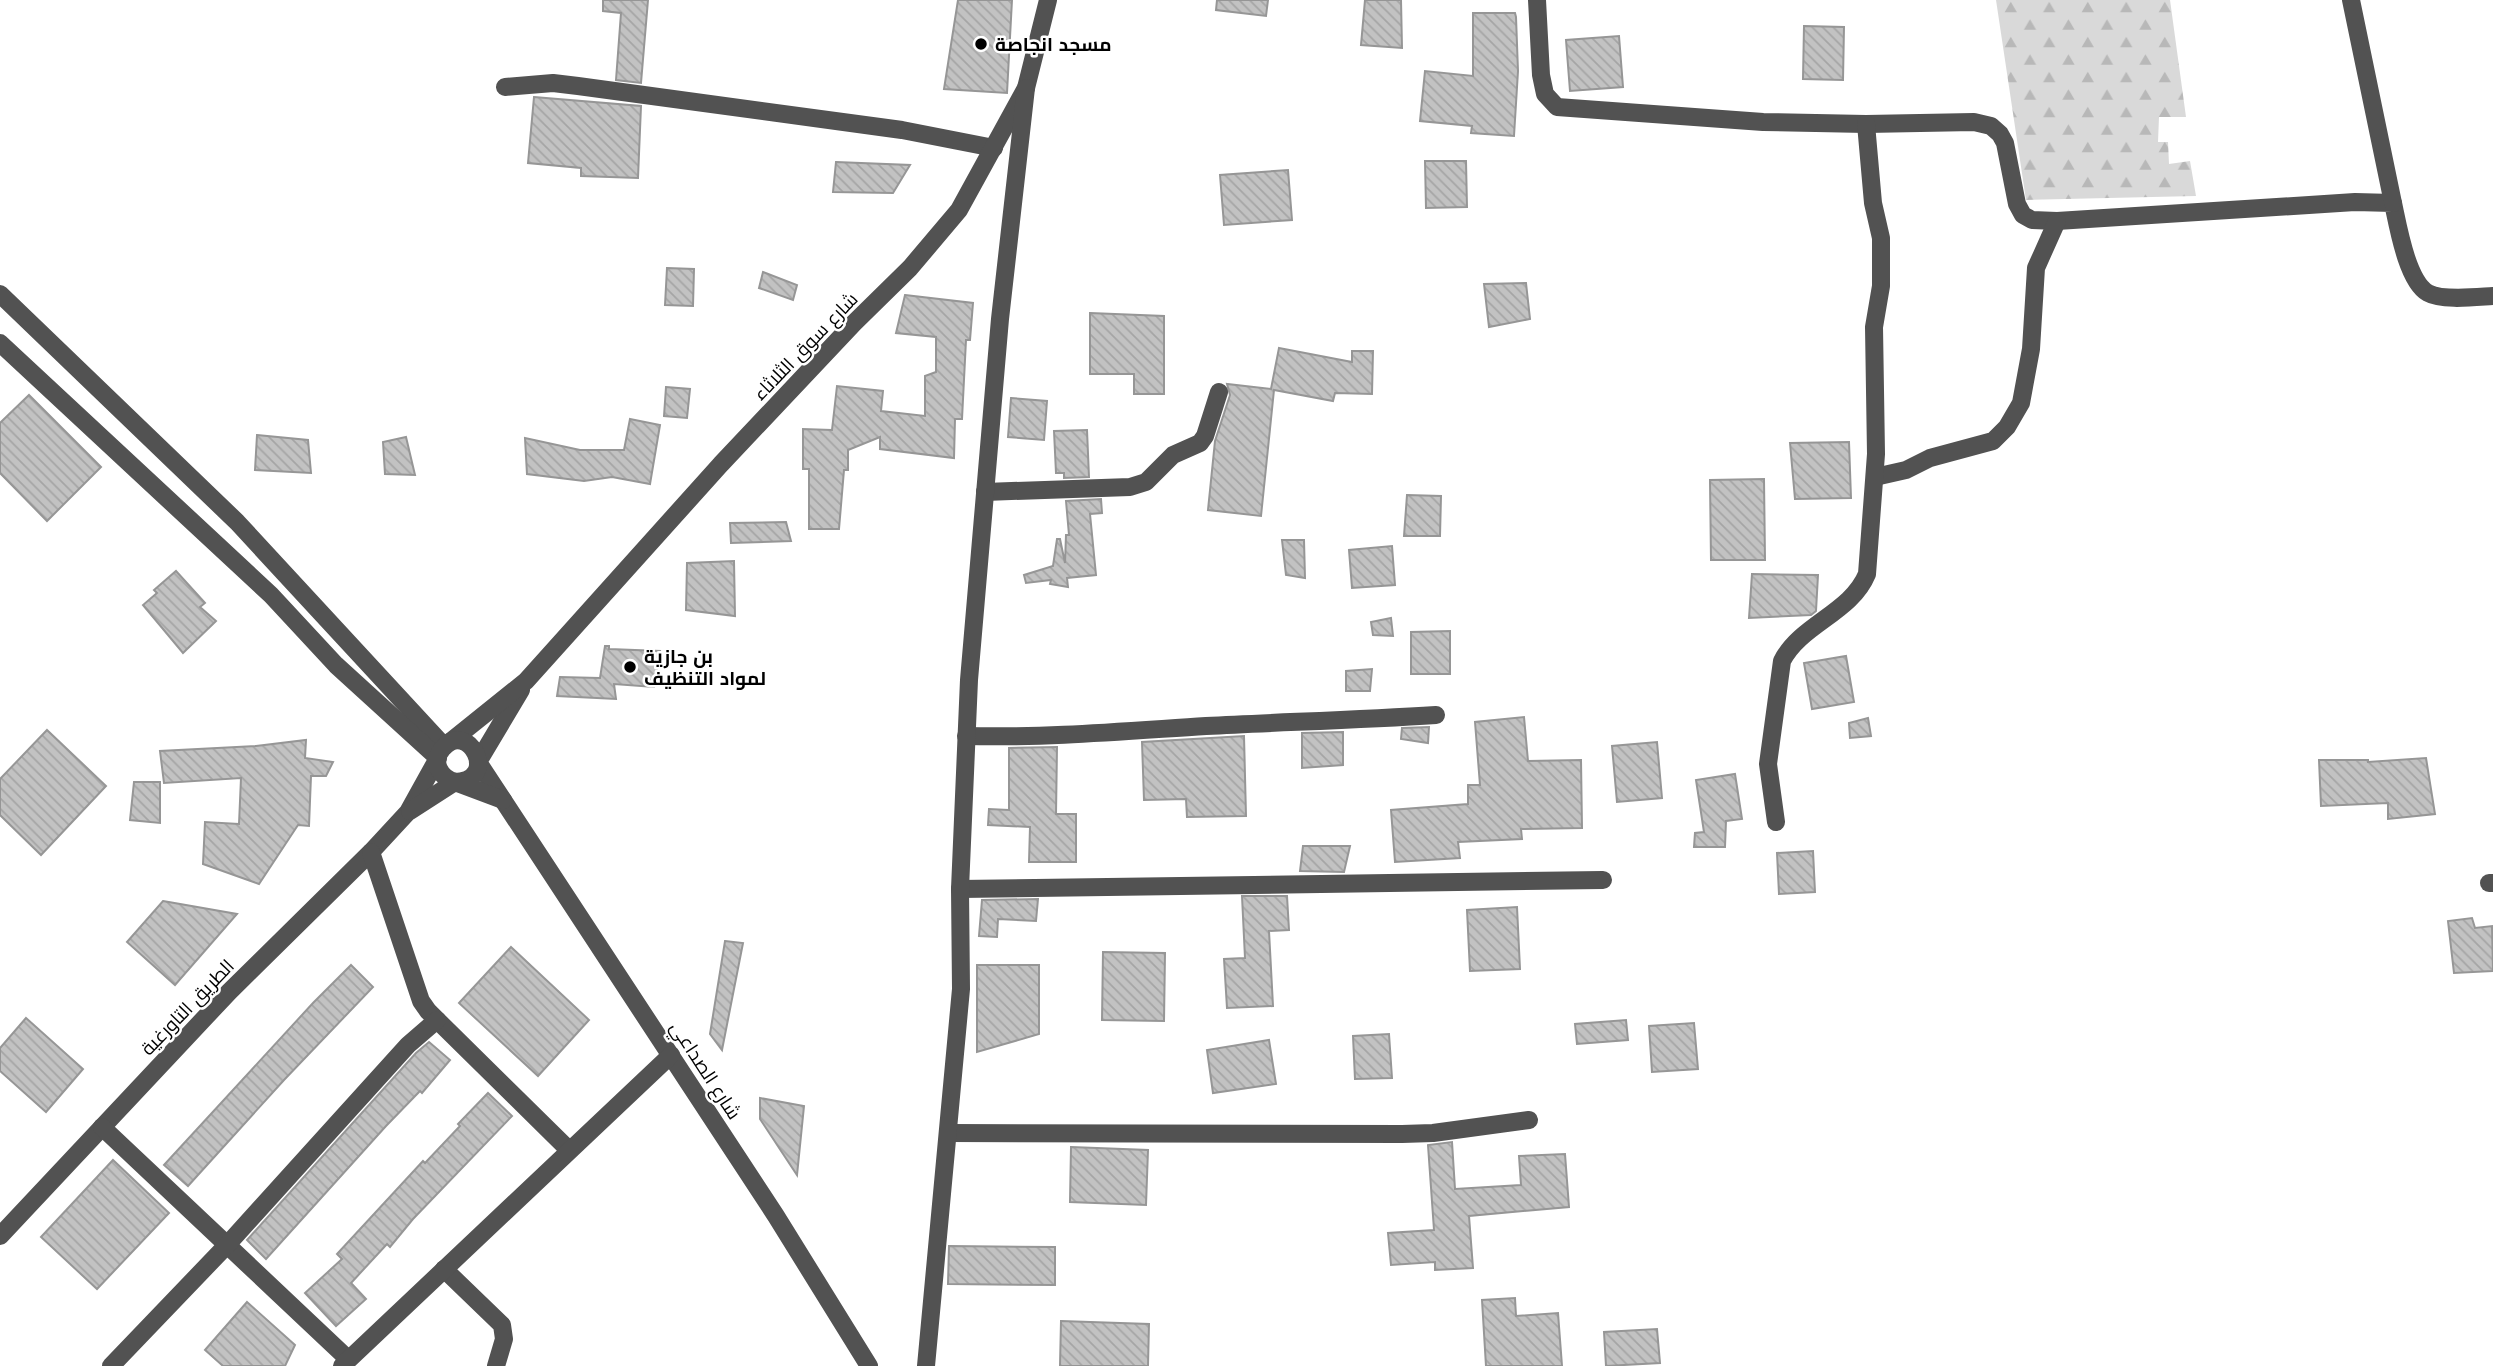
<svg xmlns="http://www.w3.org/2000/svg" width="2493" height="1366" viewBox="0 0 2493 1366" font-family="Jost,Cairo,sans-serif">
  <style>
    .forest { fill: url(#forest-firs) }
    .building { fill: url(#building-back-hatch); stroke: #969696; stroke-width: 2 }
    .lines { fill: none; stroke-linecap: round; stroke-linejoin: round }
    .minor { stroke: #525252; stroke-width: 18 }
    .poi-dot { fill: #000; stroke: #fff; stroke-width: 2.5 }
    .labels { text-anchor: middle; stroke-width: 5; stroke-linejoin: round; paint-order: stroke }
    .poi-label { font-size: 19px; font-weight: bold; fill: #000; stroke: #fff; text-anchor: start }
    .street-label { font-size: 19px; fill: #000; stroke: #fff }
  </style>
  <defs>
    <pattern id="forest-firs" width="22" height="20" patternUnits="userSpaceOnUse" patternTransform="scale(1.75)"><rect width="22" height="20" fill="#d9d9d9"/><path d="M5 1l3.5 6h-7zM16 11l3.5 6h-7z" fill="#b8b8b8"/></pattern>
    <pattern id="building-back-hatch" width="6" height="6" patternUnits="userSpaceOnUse" patternTransform="scale(1.75)"><rect width="6" height="6" fill="#c2c2c2"/><path d="M-1 5l2 2M0 0l6 6M5-1l2 2" fill="none" stroke="#a5a5a5"/></pattern>
  </defs>
  <rect width="100%" height="100%" fill="#fff"/>
  <!-- forest -->
  <path class="forest" d="M1996,0H2170L2186,117H2159L2158,142H2168L2169,164L2190,161L2196,196L2026,200Z"/>
  <!-- building -->
  <g class="building">
    <path d="M603,0H648L641,83L616,80L621,13L603,11Z"/>
    <path d="M958,0H1012L1007,93L944,89Z"/>
    <path d="M1217,0H1268L1266,16L1216,10Z"/>
    <path d="M1365,0H1401L1402,48L1361,45Z"/>
    <path d="M1473,13H1515L1516,17L1518,71L1514,136L1471,133L1472,126L1420,121L1425,71L1473,76Z"/>
    <path d="M1804,26L1844,27L1843,80L1803,79Z"/>
    <path d="M1619,36L1623,87L1570,91L1566,40Z"/>
    <path d="M534,97L641,106L638,178L581,176V168L528,163Z"/>
    <path d="M1425,161H1466L1467,207L1426,208Z"/>
    <path d="M836,162L910,165L893,193L833,192Z"/>
    <path d="M1288,170L1292,220L1224,225L1220,175Z"/>
    <path d="M667,268L694,269L693,306L665,305Z"/>
    <path d="M763,272L797,285L793,300L759,288Z"/>
    <path d="M1526,283L1530,319L1489,327L1484,284Z"/>
    <path d="M905,295L973,303L970,340H966L962,419H955L954,458L880,449V437L848,450V470H844L839,529H809V469H803V429L832,430L837,386L883,391L881,411L925,416V376L936,372V337L896,333Z"/>
    <path d="M1090,313L1164,316V394H1134V374H1090Z"/>
    <path d="M1279,348L1352,362V351H1373L1372,394L1335,393L1333,401L1274,390L1261,516L1208,510L1215,441L1230,395L1227,384L1271,389Z"/>
    <path d="M666,387L690,389L687,418L664,416Z"/>
    <path d="M29,395L101,467L47,521L0,473V423Z"/>
    <path d="M1011,398L1047,401L1044,440L1008,437Z"/>
    <path d="M630,419L660,425L650,484L612,477L584,481L527,474L525,438L580,450H624Z"/>
    <path d="M1087,430L1089,477L1064,478V473H1056L1054,431Z"/>
    <path d="M257,435L308,440L311,473L255,470Z"/>
    <path d="M406,437L415,475L385,474L383,442Z"/>
    <path d="M1849,442L1851,498L1795,499L1790,443Z"/>
    <path d="M1764,479L1765,560H1711L1710,480Z"/>
    <path d="M1407,495L1441,496L1440,536H1404Z"/>
    <path d="M1101,499L1102,513L1090,514L1096,575L1067,578L1068,587L1050,584L1051,580L1026,583L1024,575L1053,566L1057,539H1060L1065,563L1066,535H1069L1066,501Z"/>
    <path d="M786,522L791,541L731,543L730,523Z"/>
    <path d="M1282,540H1304L1305,578L1286,575Z"/>
    <path d="M1392,546L1395,585L1352,588L1349,550Z"/>
    <path d="M734,561L735,616L686,610L687,563Z"/>
    <path d="M176,571L205,603L200,607L216,621L183,653L143,605L157,593L154,590Z"/>
    <path d="M1752,574L1818,575L1816,611L1811,615L1749,618Z"/>
    <path d="M1391,618L1393,636L1373,635L1371,622Z"/>
    <path d="M1450,631V674H1411V632Z"/>
    <path d="M605,646H609V649L660,651L654,687L614,684L616,699L557,696L560,677L600,678Z"/>
    <path d="M1846,656L1854,702L1812,709L1804,663Z"/>
    <path d="M1372,669L1370,691H1346V671Z"/>
    <path d="M1524,717L1528,761L1581,760L1582,828L1521,829L1522,839L1458,842L1460,858L1395,862L1391,810L1468,804V785H1480L1475,722Z"/>
    <path d="M1868,718L1871,736L1850,738L1849,723Z"/>
    <path d="M1429,727L1428,743L1401,739L1402,728Z"/>
    <path d="M47,730L106,786L41,855L0,815V779Z"/>
    <path d="M1343,732V765L1302,768V733Z"/>
    <path d="M1244,736L1246,816L1187,817L1186,799L1144,800L1142,742Z"/>
    <path d="M306,740L305,758L333,762L326,776H311L309,826L298,825L259,884L203,864L205,822L239,824L241,778L164,783L160,751L256,746Z"/>
    <path d="M1657,742L1662,798L1617,802L1612,746Z"/>
    <path d="M1057,747L1056,814H1076V862H1029L1030,827L988,825L989,809L1009,810V748Z"/>
    <path d="M2426,758L2435,814L2388,819V803L2321,806L2319,760H2368V762Z"/>
    <path d="M1735,774L1742,819L1726,821L1725,847H1694L1695,833L1704,832L1696,780Z"/>
    <path d="M134,782H160V823L130,820Z"/>
    <path d="M1303,846H1350L1344,872L1300,871Z"/>
    <path d="M1813,851L1815,892L1779,894L1777,853Z"/>
    <path d="M1242,896H1287L1289,930L1269,931L1273,1006L1227,1008L1224,959L1245,958Z"/>
    <path d="M1038,899L1036,921L998,919L997,937L979,936L982,900Z"/>
    <path d="M163,901L237,914L175,985L127,942Z"/>
    <path d="M1517,907L1520,969L1470,971L1467,910Z"/>
    <path d="M2472,918L2475,928L2492,926L2493,971L2454,973L2448,921Z"/>
    <path d="M725,941L743,943L722,1050L710,1034Z"/>
    <path d="M511,947L589,1020L538,1076L459,1003Z"/>
    <path d="M1103,952L1165,953L1164,1021L1102,1020Z"/>
    <path d="M351,965L373,987L284,1080L188,1186L164,1165L313,1003Z"/>
    <path d="M977,965H1039V1034L977,1052Z"/>
    <path d="M26,1018L83,1069L46,1112L0,1071V1048Z"/>
    <path d="M1626,1020L1628,1040L1577,1044L1575,1024Z"/>
    <path d="M1694,1023L1698,1069L1652,1072L1649,1026Z"/>
    <path d="M1389,1034L1392,1078L1355,1079L1353,1036Z"/>
    <path d="M1269,1040L1276,1084L1213,1093L1207,1050Z"/>
    <path d="M429,1042L450,1060L422,1093L420,1091L386,1126L266,1259L247,1240L416,1053Z"/>
    <path d="M488,1093L512,1116L413,1219L390,1247L387,1244L351,1283L366,1299L336,1326L305,1293L342,1259L337,1254L423,1161L425,1163L460,1126L458,1124Z"/>
    <path d="M760,1098L804,1106L797,1175L760,1119Z"/>
    <path d="M1452,1142L1455,1189L1521,1185L1519,1156L1565,1154L1569,1207L1469,1216L1473,1268L1435,1270V1262L1391,1265L1388,1233L1434,1230L1428,1145Z"/>
    <path d="M1071,1147L1148,1150L1146,1205L1070,1202Z"/>
    <path d="M113,1160L169,1213L97,1289L41,1237Z"/>
    <path d="M949,1246L1055,1247V1285L948,1284Z"/>
    <path d="M1515,1298L1516,1316L1558,1313L1562,1366H1486L1482,1300Z"/>
    <path d="M247,1302L295,1345L285,1366H223L205,1350Z"/>
    <path d="M1061,1321L1149,1324L1148,1366H1060Z"/>
    <path d="M1657,1329L1660,1363L1606,1366L1604,1332Z"/>
  </g>
  <g class="lines">
    <!-- minor -->
    <g class="minor">
      <path d="M1537,0L1541,75L1545,94L1557,107L1763,122L1866,124L1974,122L1991,126L2000,134L2005,143L2017,204L2023,215L2032,220L2057,221L2355,202L2393,203C2398,226 2407,281 2428,293C2442,301 2476,297 2493,296"/>
      <path d="M2351,0L2393,203"/>
      <path d="M505,87L553,83L578,86L902,130L994,148"/>
      <path d="M0,294L237,522L444,746"/>
      <path d="M0,343L271,595L336,665L438,758L408,812L371,852L229,992L0,1236"/>
      <path d="M1875,477L1906,470L1930,458L1993,441L2007,427L2021,403L2031,349L2036,268L2057,221"/>
      <path d="M985,492L1130,487L1146,482L1173,455L1200,443L1205,436L1219,392"/>
      <path d="M521,690L478,762L776,1216L869,1366"/>
      <path d="M966,736C1046,738 1126,731 1206,726C1283,722 1359,720 1436,715"/>
      <path d="M450,742L526,681L721,464L854,323L910,268L959,210L1026,88L1048,0"/>
      <path d="M410,811L455,782C501,780 468,719 443,748C430,762 441,778 455,782L503,800"/>
      <path d="M1776,822L1768,764L1782,661C1801,624 1851,613 1867,574L1876,454L1874,327L1881,286V238L1873,203L1866,124"/>
      <path d="M371,852L421,1001L428,1011L569,1150"/>
      <path d="M2489,883H2493"/>
      <path d="M960,889L1603,880"/>
      <path d="M102,1127L348,1359"/>
      <path d="M948,1133L1402,1134L1433,1133L1529,1120"/>
      <path d="M444,1269L502,1325L504,1339L496,1366"/>
      <path d="M111,1366L227,1245L408,1045L437,1020"/>
      <path d="M342,1366L671,1055"/>
      <path d="M926,1366L961,989L960,889L969,680L1000,319L1026,88"/>
    </g>
  </g>
  <!-- markers -->
  <g class="poi-dot">
    <circle cx="981" cy="44" r="7"/>
    <circle cx="630" cy="667" r="7"/>
  </g>
  <g class="labels">
    <!-- poi labels -->
    <g class="poi-label">
      <text x="995" y="51">مسجد انجاصة</text>
      <text x="644" y="663">بن جازية<tspan x="644" dy="22">لمواد التنظيف</tspan></text>
    </g>
    <!-- street labels -->
    <g class="street-label">
      <text transform="translate(805 346) rotate(-46)" y="7">شارع سوق الثلاثاء</text>
      <text transform="translate(187 1007) rotate(-46)" y="7">الطريق التاورغية</text>
      <text transform="translate(706 1070) rotate(57)" y="7">شارع الصداعي</text>
    </g>
  </g>
</svg>
